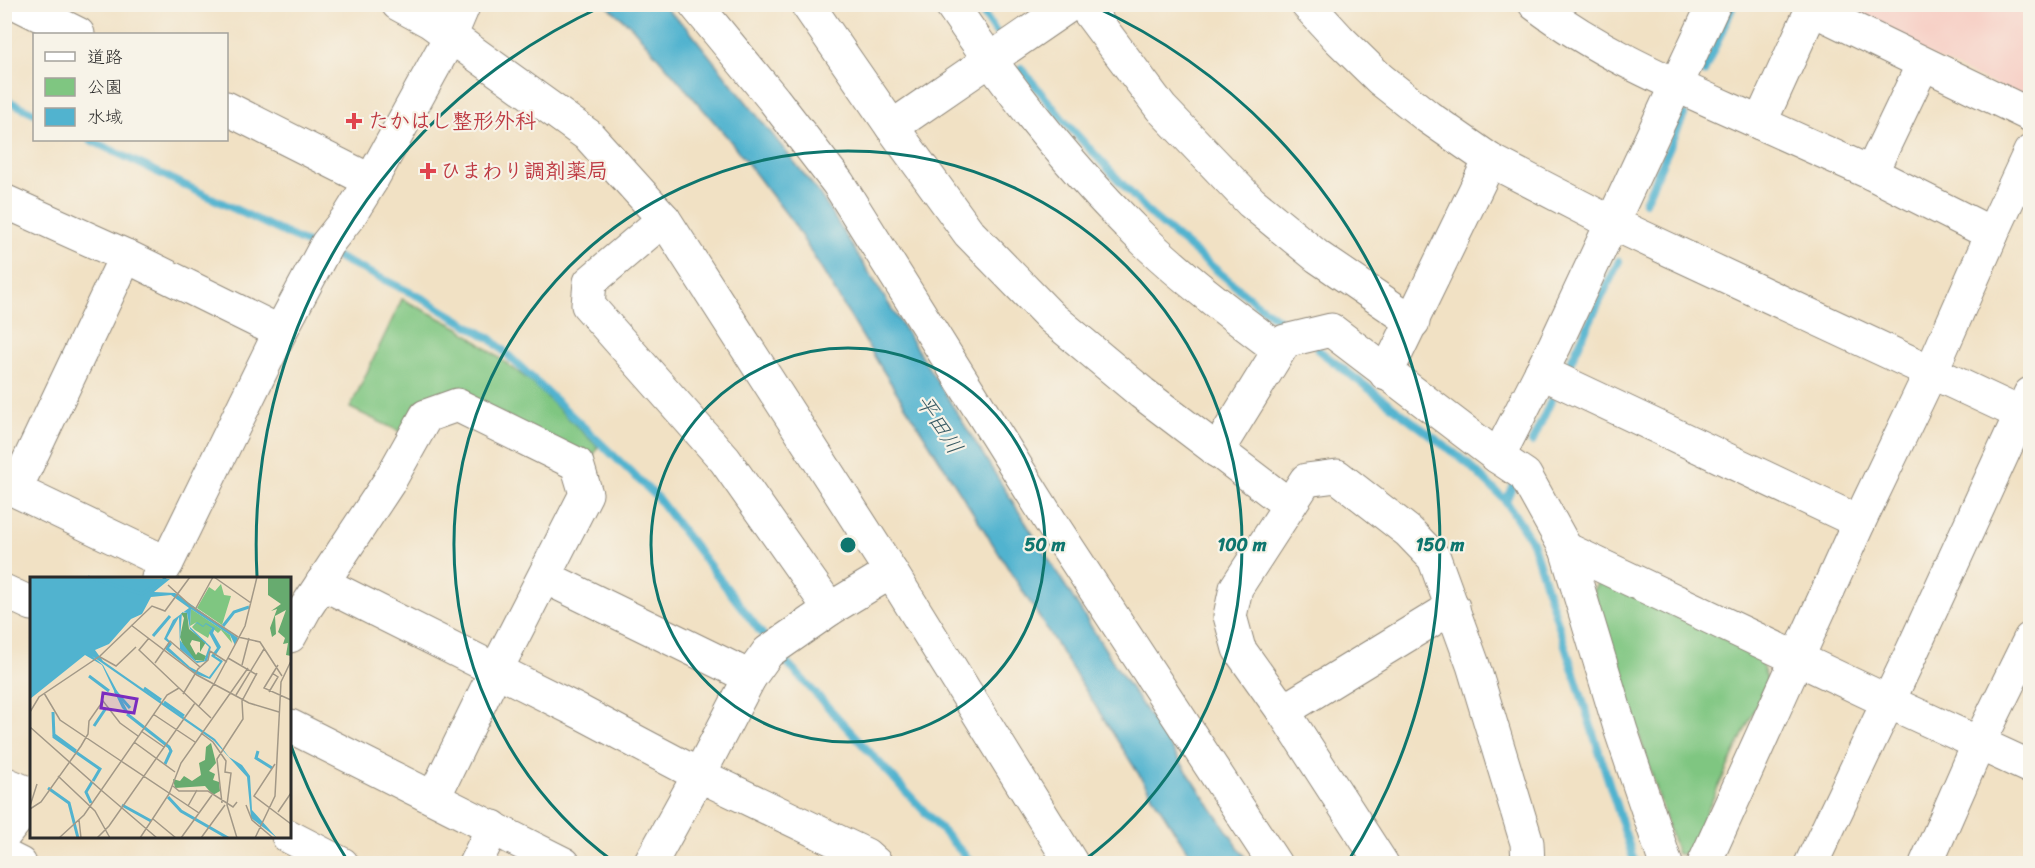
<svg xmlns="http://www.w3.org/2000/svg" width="2035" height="868" viewBox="0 0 2035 868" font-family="Sriracha,'Klee One',sans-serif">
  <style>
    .built { fill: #f7d1c7 }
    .green { fill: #7fc681; stroke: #557856; stroke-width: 1.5 }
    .water { fill: #51b3cf; stroke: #3e6f7d; stroke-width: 1.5 }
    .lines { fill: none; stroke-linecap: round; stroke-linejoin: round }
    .stream { stroke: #51b3cf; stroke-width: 8 }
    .minor-casing { stroke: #8e8678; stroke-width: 35 }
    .minor { stroke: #fff; stroke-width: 33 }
    .ring { fill: none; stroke: #0f766e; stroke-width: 3 }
    .health-dot { fill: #e0444e; stroke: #f7f3e8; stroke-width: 2 }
    .labels { text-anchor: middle; stroke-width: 4.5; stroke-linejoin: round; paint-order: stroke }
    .health-label { font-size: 21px; font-weight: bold; fill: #be3a42; stroke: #f7f3e8; text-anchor: start }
    .water-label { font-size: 22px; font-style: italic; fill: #385b64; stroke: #f7f3e8 }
    .inset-river { fill: none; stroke: #51b3cf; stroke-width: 3 }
    .inset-road { fill: none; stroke: #a29887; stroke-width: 1.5 }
    .view { fill: #7b2cbf; fill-opacity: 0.15; stroke: #7b2cbf; stroke-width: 3 }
    .inset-edge { fill: none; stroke: #2b2b2b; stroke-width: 3 }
    .centre { fill: #0f766e; stroke: #f7f3e8; stroke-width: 3 }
    .ring-label { font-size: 18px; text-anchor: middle; font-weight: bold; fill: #0f766e; stroke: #f7f3e8; stroke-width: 4.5; stroke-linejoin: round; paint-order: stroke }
  </style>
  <rect width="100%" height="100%" fill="#f7f3e8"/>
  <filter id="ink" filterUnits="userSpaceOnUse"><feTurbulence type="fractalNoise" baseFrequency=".0167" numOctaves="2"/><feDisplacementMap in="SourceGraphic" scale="12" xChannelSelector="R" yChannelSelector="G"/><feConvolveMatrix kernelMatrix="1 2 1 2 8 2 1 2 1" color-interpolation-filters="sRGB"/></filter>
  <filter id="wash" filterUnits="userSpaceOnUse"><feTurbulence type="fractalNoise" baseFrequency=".008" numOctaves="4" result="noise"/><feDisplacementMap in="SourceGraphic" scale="24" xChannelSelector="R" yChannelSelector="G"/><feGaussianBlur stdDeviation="1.35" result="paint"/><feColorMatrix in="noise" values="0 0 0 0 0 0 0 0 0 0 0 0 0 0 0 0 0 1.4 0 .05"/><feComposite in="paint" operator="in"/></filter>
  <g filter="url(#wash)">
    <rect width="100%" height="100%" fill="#f1e1c4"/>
    <!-- built -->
    <path class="built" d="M1820,5H2030V101Z"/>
    <!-- green -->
    <g class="green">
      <path d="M402,299L459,328L530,381L598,447L592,458L454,390L416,403L403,433L350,408Z"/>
      <path d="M1600,580L1758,655L1768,681L1687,854H1677L1593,590Z"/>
    </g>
    <!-- water -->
    <path class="water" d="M606,5H662L688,29L819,193L1115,665L1249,863H1195L882,369L794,224L728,138L632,27Z"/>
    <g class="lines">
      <!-- stream -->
      <g class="stream">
        <path d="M977,4L996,32"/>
        <path d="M1021,68L1064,121L1151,215L1257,304L1284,324"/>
        <path d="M1704,72L1734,4"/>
        <path d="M4,99L34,113"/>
        <path d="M90,140L308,244"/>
        <path d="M1645,202L1684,115"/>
        <path d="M335,256L422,298L491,339L656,496L769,643"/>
        <path d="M1318,350L1467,463L1506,501L1532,542L1635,864"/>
        <path d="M1570,363L1619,261"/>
        <path d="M1532,442L1551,401"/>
        <path d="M1506,501L1512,487"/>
        <path d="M778,653L973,864"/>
      </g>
    </g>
  </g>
  <g filter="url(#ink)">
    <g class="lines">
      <!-- minor casing -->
      <g class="minor-casing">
        <g id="minor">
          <path d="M18,4L78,34"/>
          <path d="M398,4L431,22L589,136L664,219"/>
          <path d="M695,4L774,100L838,183L1052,524L1275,864"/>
          <path d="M807,4L892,127L969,233L1051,317L1142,393L1289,505"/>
          <path d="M951,4C1009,90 1072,171 1147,243C1188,282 1234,316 1278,349"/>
          <path d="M1083,4L1161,108L1251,202L1318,257L1413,322"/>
          <path d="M1307,4L1339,39L1380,79L1428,117L1490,160L1612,223L2030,418"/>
          <path d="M1535,4C1603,56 1683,88 1760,123L1812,9L2030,115"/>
          <path d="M226,108L371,181"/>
          <path d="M1760,123L1871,173L1992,234"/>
          <path d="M892,127L1071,4"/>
          <path d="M1871,173L1923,64"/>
          <path d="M4,201L126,256L280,332"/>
          <path d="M1541,372L1859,522"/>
          <path d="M1386,374L1490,160"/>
          <path d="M1217,451L1285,341L1331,330L1498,457L1525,475L1566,549L1621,731L1666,864"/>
          <path d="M1498,457L1555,345L1714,4"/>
          <path d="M4,485L167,563"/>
          <path d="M15,490L126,256"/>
          <path d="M1566,549L1889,702L2030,767"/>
          <path d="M545,577L750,677L699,775L650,864"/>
          <path d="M158,578L167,563L280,332L327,244L350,215L371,181L450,37L464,4"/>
          <path d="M322,583L582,713L699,775L866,855L876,864"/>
          <path d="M4,591L32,604"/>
          <path d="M830,609L725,460L588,305L590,282L664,219L891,572"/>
          <path d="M290,636L305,609L389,482L426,416L457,405L577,464L586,494L496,670L434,797"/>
          <path d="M750,677L768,652L830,609L891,572L1072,864"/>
          <path d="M1283,711L1453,607"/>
          <path d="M290,726L564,864"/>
          <path d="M4,783L32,795"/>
          <path d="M4,835L32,800"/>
          <path d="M288,836L342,864"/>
          <path d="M4,856L20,864"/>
          <path d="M475,864L493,827"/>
          <path d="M1382,864L1283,711L1239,649L1230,616L1236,588L1306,480L1337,476L1409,532L1434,558L1473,665L1527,843L1528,864"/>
          <path d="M1704,864L1859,522L1931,372L1992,234L2030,152"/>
          <path d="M1811,864L1909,658L2030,394"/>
          <path d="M1926,864L1979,743L2030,639"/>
        </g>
      </g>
      <!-- minor -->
      <use href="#minor" class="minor"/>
    </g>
  </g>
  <!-- distance rings -->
  <g class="ring">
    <circle cx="848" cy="545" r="197"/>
    <path d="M614 862A394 394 0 1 1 1082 862"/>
    <path d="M349 863A592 592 0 0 1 290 743M257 576A592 592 0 0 1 603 6M1093 6A592 592 0 0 1 1347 863"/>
  </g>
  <!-- markers -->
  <g class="health-dot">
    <path d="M351 112h6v6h6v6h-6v6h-6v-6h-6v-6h6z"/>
    <path d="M425 162h6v6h6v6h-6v6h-6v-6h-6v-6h6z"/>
  </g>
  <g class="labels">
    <!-- health labels -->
    <g class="health-label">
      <text x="368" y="128">たかはし整形外科</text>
      <text x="440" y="178">ひまわり調剤薬局</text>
    </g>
    <!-- water labels -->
    <g class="water-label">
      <text transform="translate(940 424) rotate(57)" y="8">平田川</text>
    </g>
  </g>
  <!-- overview -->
  <g transform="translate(30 577)">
    <rect width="261" height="261" fill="#f1e1c4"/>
    <path d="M191,7L194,18L201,19L192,48L167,31L179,10L185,14ZM161,32L200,58L202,66L191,53L188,56L182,51L178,61L165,53L162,50L167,45L160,49Z" fill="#7fc681"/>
    <path d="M238,0H261V79L256,78L258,66L253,67L255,61L248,55L256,33L245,39L246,57L242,60L240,51L247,32L241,34L251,27L238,18ZM151,36H157L159,52L176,65L170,75V65L162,63L160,67L166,78L168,75L176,79L174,84L165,83L154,71L150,60L154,41ZM181,166L186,186L179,194L185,197L183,203L189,205L190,214L183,218L175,209L145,211L143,202L150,204L154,199L162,204L171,198L169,186L175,183L176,170Z" fill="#67ab6f"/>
    <path d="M0,0L140,2L124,15L145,16L208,61L205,68L200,58L161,32L160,50L181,70L177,84L167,86L150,72L149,40L137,61L142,67L139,71L160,90L179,100L190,85L181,79L187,71L179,56L182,51L176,47L173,50L167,46L162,50L167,45L173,49L176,46L185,51L183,56L191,70L185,79L193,84L180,102L166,97L135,72L139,66L134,62L143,43L159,31L141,18L121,20L112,37L101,42L79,67L65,73L73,84L185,162L199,180L212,188L220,199L222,233L247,261L221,241L217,200L184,164L62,79L73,88L101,140L92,131L72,88L55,78L0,122ZM152,35L157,36L160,52L179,70L174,84H166L150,63Z" fill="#51b3cf" fill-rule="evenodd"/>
    <path class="inset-river" d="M58,0L112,17L136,1M193,49L204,35L219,30M123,59L140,39M59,99L79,114M114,111L131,123M85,114L100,131M134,125L154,139M23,135L24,160L70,192L63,204M97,137L139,170L141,174L135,187M64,149L76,131M23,157L46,174M228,174L226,181L242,191M18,211L39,226L48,261M138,220L151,234L198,261M61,226L56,215L62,205M92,228L121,244"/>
    <path class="inset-road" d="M184,0L221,26M138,8L161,29L208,60L230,65L252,99M166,31L183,0M101,48L167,98L219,126L249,135M180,74L197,85M70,80L86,89L106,70M198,81L227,98M125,86L140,64L170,90M212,88L219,61M248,88L234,111L261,123M184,107L215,49L227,0M149,111L181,141M239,115L248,100L242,96M14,116L30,143L91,184M153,117L168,92L178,83L180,74M206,118L234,72M169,129L184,107M0,135L9,120L70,79L122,29L135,34L160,0M123,137L165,165M0,150L71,213M111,154L134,170M171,156L183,165L196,184L195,195L201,196L197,228L207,261M104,165L145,195M91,184L169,236M245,187L224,219L261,247M28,199L65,234L80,261M143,209L149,214H178L203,230L207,225M71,213L127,261M192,226L187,182L213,142L212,124L227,96M216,228L222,243L243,261M0,229L7,207M158,229L167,213M0,232L11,225L51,169L58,157L59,144L73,124L90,146L108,159M248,235L261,216M123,242L146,261M49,243L51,261M29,261L54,238L137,118L149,111L109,73L119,61M67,261L79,249L165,126M110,261L139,217L151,186L218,91M151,261L182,218M171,261L195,228M225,261L245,219L251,105L261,84"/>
    <path class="view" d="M73,116L107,122L104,136L71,131Z"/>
    <rect width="261" height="261" class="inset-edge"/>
  </g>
  <circle cx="848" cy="545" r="9" class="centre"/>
  <g class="ring-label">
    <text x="1045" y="551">50 m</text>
    <text x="1242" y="551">100 m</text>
    <text x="1440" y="551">150 m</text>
  </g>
  <!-- margin -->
  <rect width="2035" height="868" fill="none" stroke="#f7f3e8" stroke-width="24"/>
  <!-- legend -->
  <rect x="33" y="33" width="195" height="108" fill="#f7f3e8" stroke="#a5a39c" stroke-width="1.5"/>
  <rect x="45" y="52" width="30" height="9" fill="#ffffff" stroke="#a5a39c" stroke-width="1.5"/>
  <text x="87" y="63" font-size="18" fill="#2b2b2b">道路</text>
  <rect x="45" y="78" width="30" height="18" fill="#7fc681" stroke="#a5a39c" stroke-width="1.5"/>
  <text x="87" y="93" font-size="18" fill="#2b2b2b">公園</text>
  <rect x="45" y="108" width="30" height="18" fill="#51b3cf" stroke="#a5a39c" stroke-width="1.5"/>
  <text x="87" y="123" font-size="18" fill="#2b2b2b">水域</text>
</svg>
